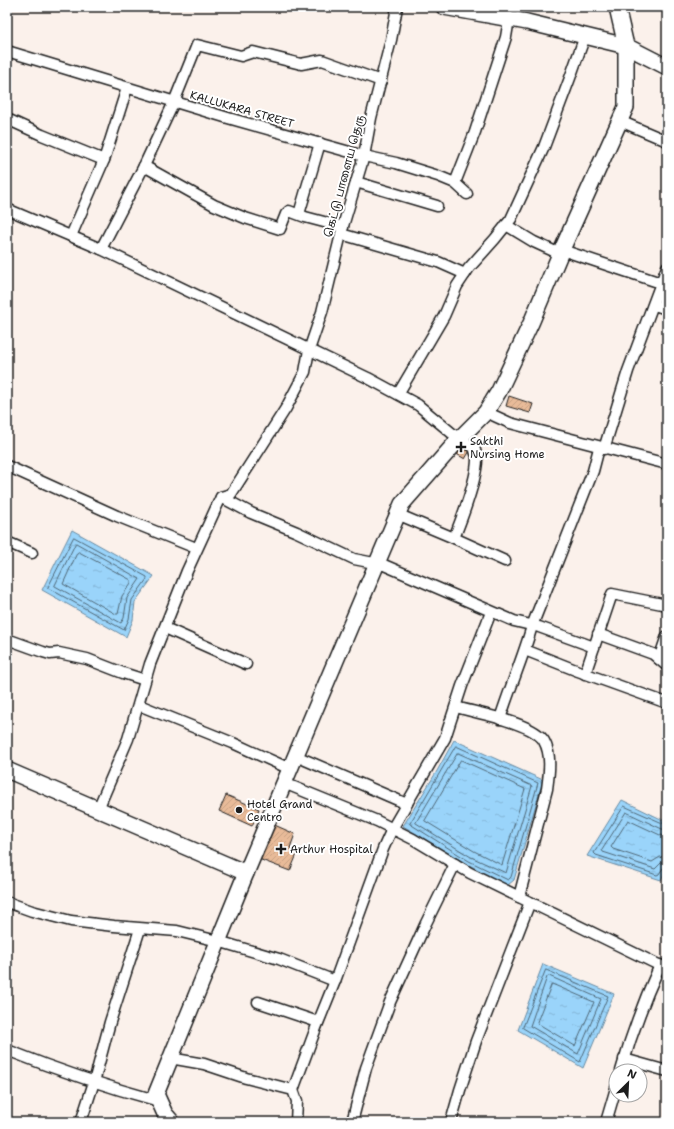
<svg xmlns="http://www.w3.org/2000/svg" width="674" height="1129" viewBox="0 0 674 1129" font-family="'Shantell Sans','Noto Sans Tamil',sans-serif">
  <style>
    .water { fill: url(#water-ripples); stroke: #688aa1 }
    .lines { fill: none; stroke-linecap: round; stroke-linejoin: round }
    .shore { stroke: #4e6675; stroke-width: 1 }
    .building { fill: url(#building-hatch); stroke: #1c1c1c }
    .street-casing { stroke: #1c1c1c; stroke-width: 13 }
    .secondary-casing { stroke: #1c1c1c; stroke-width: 18 }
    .street { stroke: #fff; stroke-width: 10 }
    .secondary { stroke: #fff; stroke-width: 15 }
    .poi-dot { fill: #1c1c1c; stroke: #fff; stroke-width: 1.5 }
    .labels { text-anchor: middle; stroke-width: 4; stroke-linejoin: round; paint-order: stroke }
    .street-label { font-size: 11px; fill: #1c1c1c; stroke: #fff }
    .poi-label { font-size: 11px; fill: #1c1c1c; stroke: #fff; text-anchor: start }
  </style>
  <defs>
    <pattern id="water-ripples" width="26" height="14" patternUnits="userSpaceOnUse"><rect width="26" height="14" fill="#9ad4fa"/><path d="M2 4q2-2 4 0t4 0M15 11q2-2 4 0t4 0" fill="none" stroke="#84b5d6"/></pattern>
    <pattern id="building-hatch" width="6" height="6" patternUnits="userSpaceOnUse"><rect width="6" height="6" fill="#e9bb99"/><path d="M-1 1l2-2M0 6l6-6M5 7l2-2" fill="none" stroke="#c7a083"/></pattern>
  </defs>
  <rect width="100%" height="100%" fill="#fbf1eb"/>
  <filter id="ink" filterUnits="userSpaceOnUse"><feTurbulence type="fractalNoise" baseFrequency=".025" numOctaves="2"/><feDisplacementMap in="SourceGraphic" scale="8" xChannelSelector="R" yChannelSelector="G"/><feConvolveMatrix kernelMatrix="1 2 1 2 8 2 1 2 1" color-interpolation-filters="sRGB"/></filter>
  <g filter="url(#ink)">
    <!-- water -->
    <g class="water">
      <path d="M72,530L154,576L135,602L133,620L126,637L42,590Z"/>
      <path d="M454,740L543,780L514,880L508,885L467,864L403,826L437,771Z"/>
      <path d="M622,800L667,822V867L661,880L587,856Z"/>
      <path d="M543,964L614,994L583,1068L518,1030Z"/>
    </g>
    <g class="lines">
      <!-- shore -->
      <g class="shore">
        <path d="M74,537L147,577V579L132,600L129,619L124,630L48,588Z"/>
        <path d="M76,543L140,579L127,598L124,618L121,623L55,586Z"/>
        <path d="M79,552L131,580V583L122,596L118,614H116L63,584L77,553Z"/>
        <path d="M456,746L538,783L511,877L508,880L469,861L410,824Z"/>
        <path d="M458,753L532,786L506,873L471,857L416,823Z"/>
        <path d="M461,760L525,789L502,865L474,851L425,821Z"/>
        <path d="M667,825L624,806L594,853L596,855L657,875L659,874L663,868L667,867"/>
        <path d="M667,830L662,829L626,812L602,850L603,852L655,869L661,863L667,862"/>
        <path d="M667,836L660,835L628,820L611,847L613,849L652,862L660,857L667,856"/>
        <path d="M546,970L608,996L580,1062L523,1028Z"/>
        <path d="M549,976L601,999L578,1054L530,1026L547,977Z"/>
        <path d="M552,984L594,1002L575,1046L537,1023Z"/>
      </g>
    </g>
    <!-- building -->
    <g class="building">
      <path d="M509,396L533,404L530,413L506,406Z"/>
      <path d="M459,441L471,449L465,459L453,452Z"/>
      <path d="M226,795L259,809L252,826L219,811Z"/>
      <path d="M270,823L295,834L290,848L298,852L290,871L256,858Z"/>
    </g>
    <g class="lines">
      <!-- street casing -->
      <g class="street-casing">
        <g id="street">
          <path d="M7,51L228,118L364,156L396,163L438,176L455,183L467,194"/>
          <path d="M7,119L42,135L104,160"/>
          <path d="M620,121L667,141"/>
          <path d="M144,166L214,205L245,218L280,229L286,214L289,211L305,217L343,227"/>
          <path d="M356,182L437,206"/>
          <path d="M455,183L475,132L506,37L509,19"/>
          <path d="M7,209L101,249L368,378L418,405L459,439L474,447C475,451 477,455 477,459C477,480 462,518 454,538"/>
          <path d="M299,214L320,143"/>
          <path d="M506,225L534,242L560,254"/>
          <path d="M341,234L438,262L465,274"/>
          <path d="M71,236L104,160L127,88"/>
          <path d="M101,249L144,166L174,102L197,45L241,56L253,52L301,64L322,60L381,81"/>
          <path d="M562,250L661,283"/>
          <path d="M654,305L667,309"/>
          <path d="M398,394L444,316L457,286L469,268L495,239L511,219L544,147L570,78L585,36"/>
          <path d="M486,412L510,423L667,464"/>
          <path d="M604,449L628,371L667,267"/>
          <path d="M7,466L117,516L196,548"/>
          <path d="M221,497L251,513L297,532L354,559L384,565L514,621L539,627L594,647"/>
          <path d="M397,514L454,538L505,561"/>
          <path d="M7,542L32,553"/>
          <path d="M165,628L246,664"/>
          <path d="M598,634L653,654L667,666"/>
          <path d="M7,639L43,652L50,654L59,653L87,659L123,673L145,680"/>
          <path d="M525,650L578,671L667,703"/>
          <path d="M659,659L667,636"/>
          <path d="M585,674L612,594L667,605"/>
          <path d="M139,705L233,743L290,769"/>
          <path d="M456,707C476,713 534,723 544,741C552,755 549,774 547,789L519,897"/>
          <path d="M500,719C510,687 523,658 532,626L593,471L599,448"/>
          <path d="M296,756L407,804"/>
          <path d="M284,783L377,821L413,839L470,873L667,969"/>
          <path d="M98,809L128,739L150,664L187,571L221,497L231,494L286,408L305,372L309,350L322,312L343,226L364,156L371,118L391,40L397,7"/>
          <path d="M7,902L32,911L71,921L114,926L177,931L218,941L279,959L335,981"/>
          <path d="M258,1002L318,1022"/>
          <path d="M7,1050C57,1070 107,1087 159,1101"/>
          <path d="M170,1058L204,1064L246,1078L293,1090L297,1101L296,1122"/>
          <path d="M624,1059L667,1071"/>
          <path d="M621,1071C631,1035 644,1000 660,965"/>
          <path d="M293,1090L316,1028L335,981L383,849L392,829L445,738L462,686L491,612"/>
          <path d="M81,1122L94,1082L110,1022L140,929"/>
          <path d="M352,1122L366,1068L390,1002L426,923L455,864"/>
          <path d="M451,1122L460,1090L476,1041L530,902"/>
          <path d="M606,1122L616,1088"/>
        </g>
      </g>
      <!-- secondary casing -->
      <g class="secondary-casing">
        <g id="secondary">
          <path d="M444,7L527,22L626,46L667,67"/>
          <path d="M7,770L246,873"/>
          <path d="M172,1122L165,1114L156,1094L246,873L402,504L459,439L486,412L499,391L531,323L560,254L626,107V46L617,7"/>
        </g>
      </g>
      <!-- street -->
      <use href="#street" class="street"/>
      <!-- secondary -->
      <use href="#secondary" class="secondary"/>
    </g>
  </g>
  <!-- markers -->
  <g class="poi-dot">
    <path d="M459 441h4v4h4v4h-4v4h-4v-4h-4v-4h4z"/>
    <circle cx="239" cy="810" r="4"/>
    <path d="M279 843h4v4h4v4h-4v4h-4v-4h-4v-4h4z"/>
  </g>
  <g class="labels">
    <!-- street labels -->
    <g class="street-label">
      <text transform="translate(242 109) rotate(16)" y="4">KALLUKARA STREET</text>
      <text transform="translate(344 176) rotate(-75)" y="4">கெட்டு பாளைய தெரு</text>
    </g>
    <!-- poi labels -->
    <g class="poi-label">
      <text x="470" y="445">Sakthi<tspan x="470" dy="13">Nursing Home</tspan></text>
      <text x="247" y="808">Hotel Grand<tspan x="247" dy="13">Centro</tspan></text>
      <text x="290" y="853">Arthur Hospital</text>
    </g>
  </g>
  <!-- margin -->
  <rect width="674" height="1129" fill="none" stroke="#fff" stroke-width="24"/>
  <rect x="12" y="12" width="650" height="1105" fill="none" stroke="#1c1c1c" stroke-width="1.5" filter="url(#ink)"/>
  <!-- north arrow -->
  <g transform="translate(628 1083) rotate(24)"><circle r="19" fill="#ffffff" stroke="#a4a4a4"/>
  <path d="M0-3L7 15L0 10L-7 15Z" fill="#1c1c1c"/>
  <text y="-6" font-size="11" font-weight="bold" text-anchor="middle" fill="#1c1c1c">N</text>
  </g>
</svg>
